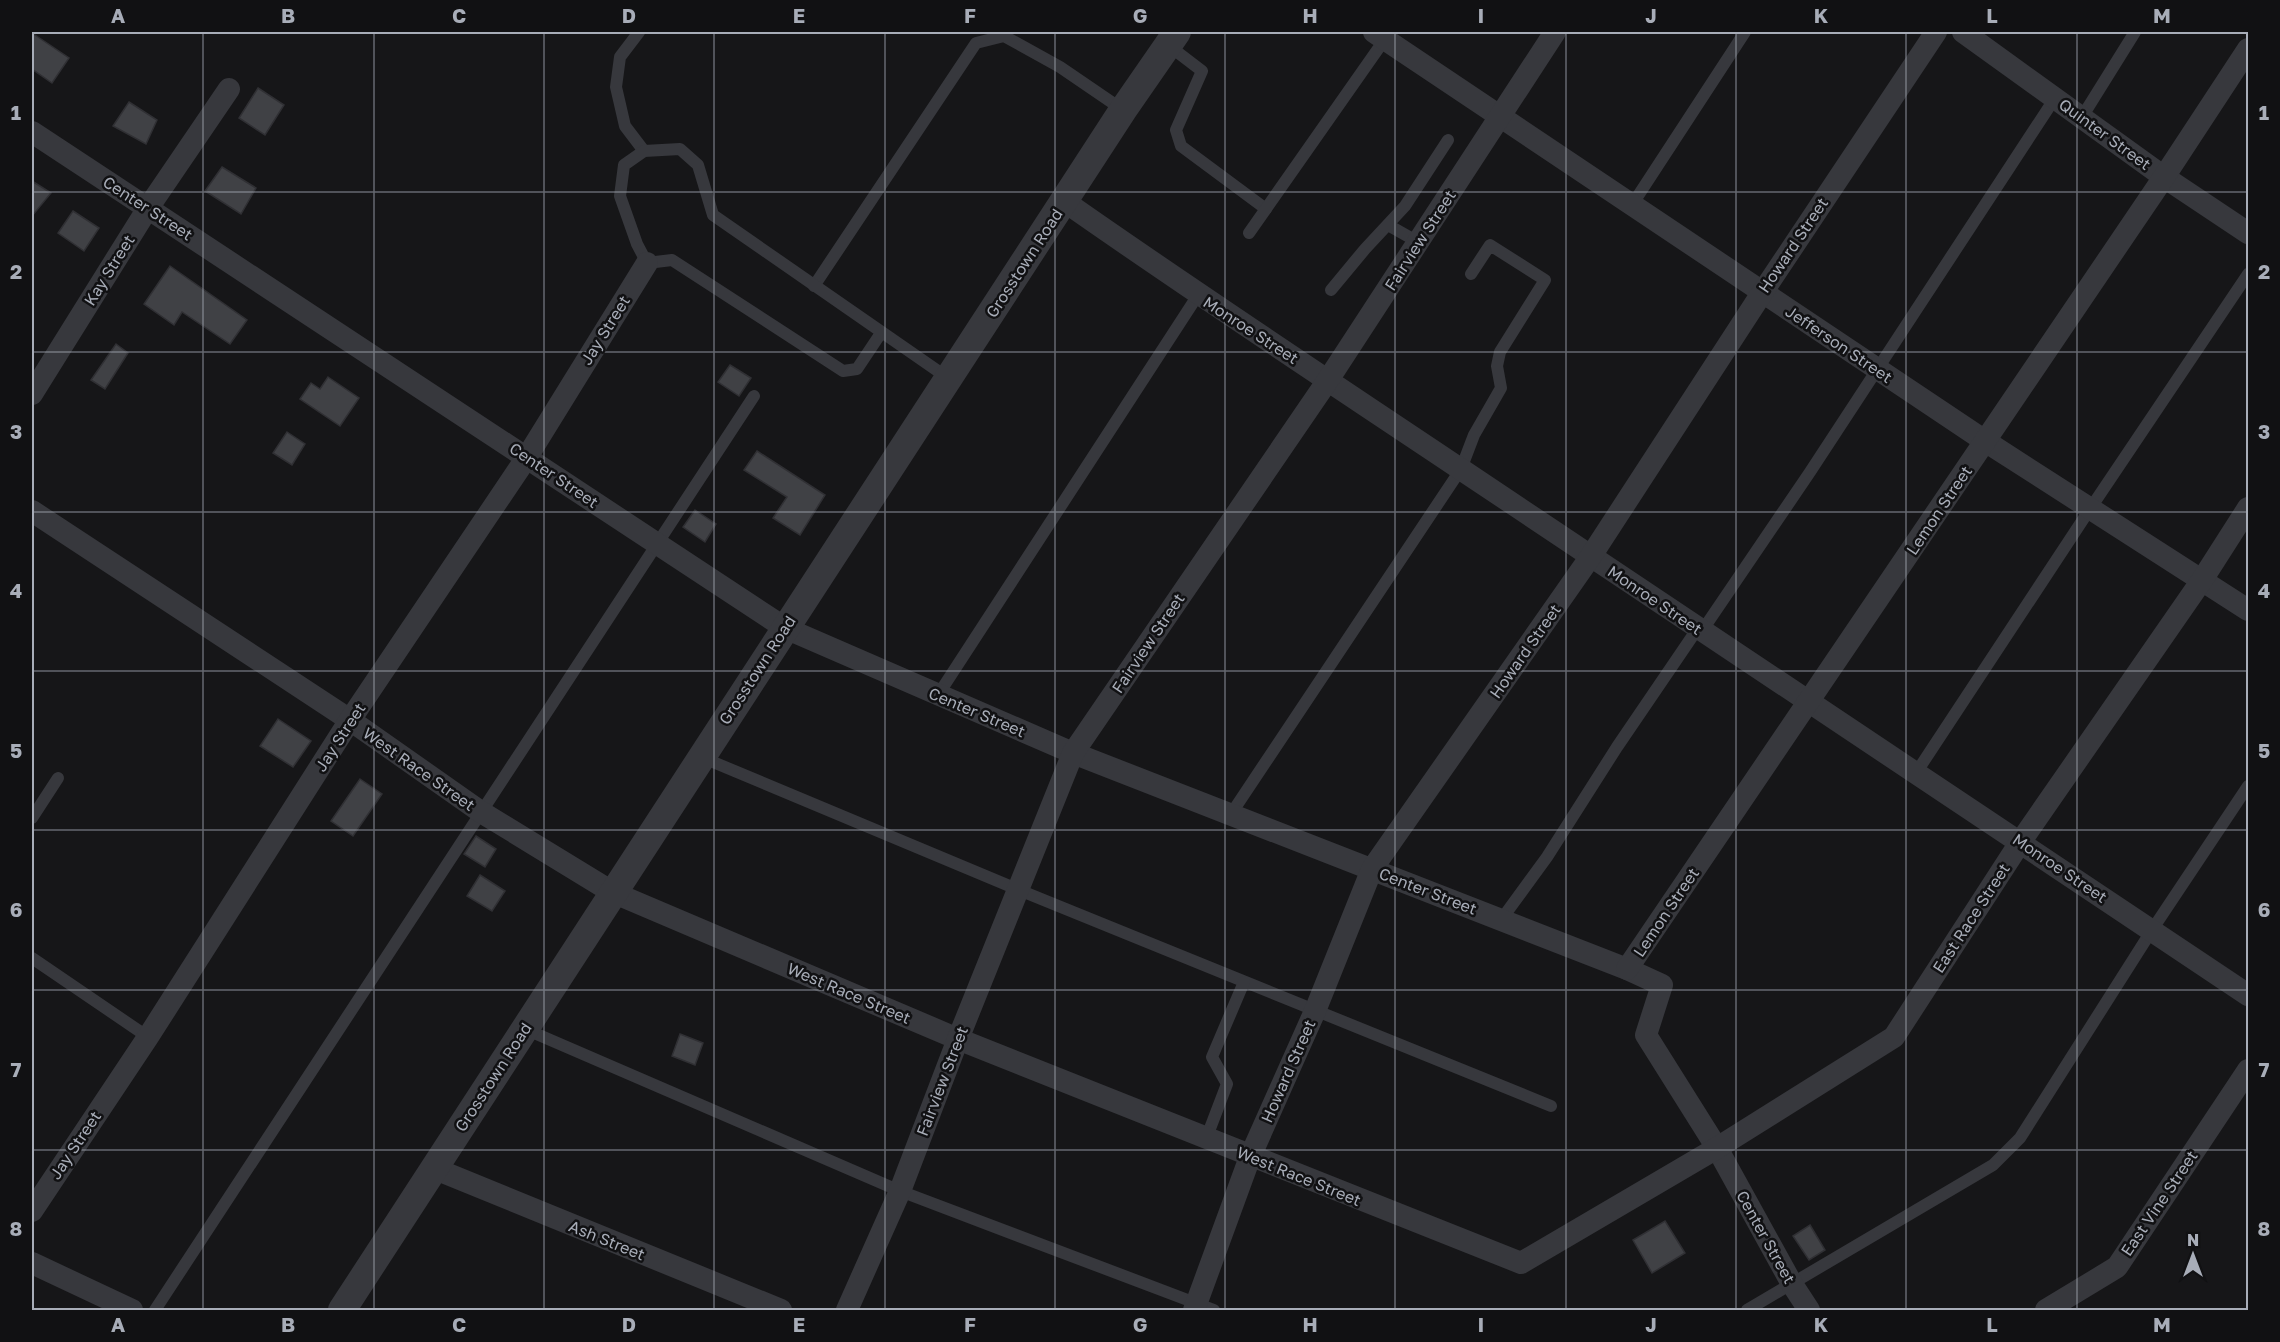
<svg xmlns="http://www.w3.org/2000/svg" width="2280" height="1342" viewBox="0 0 2280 1342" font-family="'Golos Text',sans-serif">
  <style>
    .building { fill: #404145; stroke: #303034; stroke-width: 1.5 }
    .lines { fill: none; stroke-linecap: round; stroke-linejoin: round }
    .service { stroke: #37383d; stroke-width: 12 }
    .minor { stroke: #37383d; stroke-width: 22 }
    .tertiary { stroke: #37383d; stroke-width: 28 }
    .grid { fill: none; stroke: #a8adb8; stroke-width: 1.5; stroke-opacity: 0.55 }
    .labels { text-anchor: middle; stroke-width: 5; stroke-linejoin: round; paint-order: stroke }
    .street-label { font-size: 16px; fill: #a8adb8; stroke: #111113 }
    .neatline { fill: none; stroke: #a8adb8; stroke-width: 2 }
    .grid-label { font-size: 20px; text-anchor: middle; font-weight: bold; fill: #a8adb8 }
  </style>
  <rect width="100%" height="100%" fill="#161618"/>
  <!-- building -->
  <g class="building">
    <path d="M32,33L69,58L52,83L32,69Z"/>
    <path d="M258,88L284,105L265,135L239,118Z"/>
    <path d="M129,102L157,120L146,144L113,126Z"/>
    <path d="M222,167L256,188L241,214L205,191Z"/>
    <path d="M32,181L51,193L32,216Z"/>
    <path d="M73,211L99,228L84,251L58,233Z"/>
    <path d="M170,266L247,320L230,344L182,312L174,325L144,304Z"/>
    <path d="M116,344L128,353L105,389L91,380Z"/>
    <path d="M730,365L751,378L739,396L718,382Z"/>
    <path d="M328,377L359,398L340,426L300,399L311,383L320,389Z"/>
    <path d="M287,432L305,444L292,465L273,453Z"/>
    <path d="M757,451L825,495L800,535L773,518L787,497L744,470Z"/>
    <path d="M695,510L716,524L705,542L683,527Z"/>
    <path d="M278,719L311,741L293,767L260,746Z"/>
    <path d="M360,779L382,794L353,836L331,821Z"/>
    <path d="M476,836L496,849L485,867L464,854Z"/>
    <path d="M480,875L505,891L492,911L467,896Z"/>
    <path d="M680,1034L703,1043L695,1065L672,1056Z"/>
    <path d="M1665,1221L1685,1253L1652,1273L1633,1240Z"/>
    <path d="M1810,1225L1825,1250L1809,1260L1793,1236Z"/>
  </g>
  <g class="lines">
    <!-- service -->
    <g class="service">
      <path d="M639,32L620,57L616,87L625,126L644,151"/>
      <path d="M1168,45L1202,71L1176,130L1181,146L1266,209"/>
      <path d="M2082,117L2135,32"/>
      <path d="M1632,205L1745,32"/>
      <path d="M1388,225L1418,242"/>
      <path d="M1249,233L1385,39"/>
      <path d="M814,286L976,43L1004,36L1060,67L1123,110"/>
      <path d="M1331,290L1365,249L1405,206L1448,140"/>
      <path d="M881,333L857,369L843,371L672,260L647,263L637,244L620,196L624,165L644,151L680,149L698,165L713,215L948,378"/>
      <path d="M1702,631L1810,472L2055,98"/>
      <path d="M938,695L1198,295"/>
      <path d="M701,757L1019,890L1551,1106"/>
      <path d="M1916,773L2090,509L2248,274"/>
      <path d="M1231,814L1461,469L1474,435L1501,388L1497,366L1500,352L1545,280L1490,245L1471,274"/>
      <path d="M32,818L58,778"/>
      <path d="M1501,920L1547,857L1617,747L1698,628"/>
      <path d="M32,958L148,1037"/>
      <path d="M525,1029L900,1191L1214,1310"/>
      <path d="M1206,1139L1227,1084L1212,1057L1244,982"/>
      <path d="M155,1310L754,396"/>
      <path d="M1747,1310L1993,1165L2020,1138L2152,930L2248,786"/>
    </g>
    <!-- minor -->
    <g class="minor">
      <path d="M1374,32L1985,441L2248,610"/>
      <path d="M1963,32L2164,177L2248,233"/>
      <path d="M32,132L785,628L1073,753L1627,969L1662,985L1646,1035L1717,1148L1792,1284L1809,1310"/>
      <path d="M1064,201C1195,293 1329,381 1462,470C1724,645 1986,820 2248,995"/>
      <path d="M32,394L148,208L229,89"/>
      <path d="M32,511L350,720L481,812L612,892L958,1039L1521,1263L1717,1148L1894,1037L2021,841L2202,580L2248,508"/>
      <path d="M1627,969L2164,177L2248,49"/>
      <path d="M433,1168L781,1310"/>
      <path d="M32,1211L148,1037L350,720L527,457L647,263"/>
      <path d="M32,1263L132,1310"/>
      <path d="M847,1310L900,1191L958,1039L1073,753L1328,380L1555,32"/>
      <path d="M1194,1310L1250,1157L1315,1011L1372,869L1591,556L1762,293L1936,32"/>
      <path d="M2046,1310L2117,1267L2248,1070"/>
    </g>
    <!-- tertiary -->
    <path class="tertiary" d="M342,1310L1123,110L1177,32"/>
  </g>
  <!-- grid -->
  <path class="grid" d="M203,32V1310M374,32V1310M544,32V1310M714,32V1310M885,32V1310M1055,32V1310M1225,32V1310M1395,32V1310M1566,32V1310M1736,32V1310M1906,32V1310M2077,32V1310M32,192H2248M32,352H2248M32,512H2248M32,671H2248M32,830H2248M32,990H2248M32,1150H2248"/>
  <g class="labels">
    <!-- street labels -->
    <g class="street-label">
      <text transform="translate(2105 134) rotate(36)" y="6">Quinter Street</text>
      <text transform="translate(148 208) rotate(33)" y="6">Center Street</text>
      <text transform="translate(1420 240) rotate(-57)" y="6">Fairview Street</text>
      <text transform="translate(1793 245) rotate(-56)" y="6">Howard Street</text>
      <text transform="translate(1024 263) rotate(-57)" y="6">Grosstown Road</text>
      <text transform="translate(109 270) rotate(-58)" y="6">Kay Street</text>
      <text transform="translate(605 330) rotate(-58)" y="6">Jay Street</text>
      <text transform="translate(1251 330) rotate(33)" y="6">Monroe Street</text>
      <text transform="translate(1839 344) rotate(34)" y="6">Jefferson Street</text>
      <text transform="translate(554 475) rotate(34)" y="6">Center Street</text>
      <text transform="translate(1939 510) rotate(-56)" y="6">Lemon Street</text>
      <text transform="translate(1655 600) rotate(34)" y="6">Monroe Street</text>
      <text transform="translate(1148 643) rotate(-56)" y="6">Fairview Street</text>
      <text transform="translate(1525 651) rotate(-55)" y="6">Howard Street</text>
      <text transform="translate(757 670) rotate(-57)" y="6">Grosstown Road</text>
      <text transform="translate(977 712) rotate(23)" y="6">Center Street</text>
      <text transform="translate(340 737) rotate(-57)" y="6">Jay Street</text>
      <text transform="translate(419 769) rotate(35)" y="6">West Race Street</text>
      <text transform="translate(2060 868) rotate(34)" y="6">Monroe Street</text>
      <text transform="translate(1428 891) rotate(21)" y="6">Center Street</text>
      <text transform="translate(1666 912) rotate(-56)" y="6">Lemon Street</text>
      <text transform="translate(1971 918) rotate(-57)" y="6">East Race Street</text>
      <text transform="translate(849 993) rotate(23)" y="6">West Race Street</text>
      <text transform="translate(1288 1071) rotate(-66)" y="6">Howard Street</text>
      <text transform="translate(493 1077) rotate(-57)" y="6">Grosstown Road</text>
      <text transform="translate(942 1081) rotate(-69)" y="6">Fairview Street</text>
      <text transform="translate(75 1145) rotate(-56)" y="6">Jay Street</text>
      <text transform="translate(1299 1176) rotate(22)" y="6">West Race Street</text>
      <text transform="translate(2159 1203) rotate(-56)" y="6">East Vine Street</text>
      <text transform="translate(1766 1237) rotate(61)" y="6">Center Street</text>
      <text transform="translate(607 1240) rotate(22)" y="6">Ash Street</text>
    </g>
  </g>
  <!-- border -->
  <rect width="2280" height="1342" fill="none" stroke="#111113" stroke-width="66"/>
  <!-- north arrow -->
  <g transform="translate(2193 1255)" stroke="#111113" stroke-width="4.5" paint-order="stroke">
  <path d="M0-4.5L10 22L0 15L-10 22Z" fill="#a8adb8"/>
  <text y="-9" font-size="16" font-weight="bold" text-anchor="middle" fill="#a8adb8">N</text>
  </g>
  <rect x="33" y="33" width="2214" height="1276" class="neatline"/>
  <g class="grid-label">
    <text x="118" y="23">A</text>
    <text x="288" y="23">B</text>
    <text x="459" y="23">C</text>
    <text x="629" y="23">D</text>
    <text x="799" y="23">E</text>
    <text x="970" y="23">F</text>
    <text x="1140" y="23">G</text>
    <text x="1310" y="23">H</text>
    <text x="1481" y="23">I</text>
    <text x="1651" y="23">J</text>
    <text x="1821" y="23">K</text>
    <text x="1992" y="23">L</text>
    <text x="2162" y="23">M</text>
    <text x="16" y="120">1</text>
    <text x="2264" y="120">1</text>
    <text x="16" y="279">2</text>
    <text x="2264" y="279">2</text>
    <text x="16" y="439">3</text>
    <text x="2264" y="439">3</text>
    <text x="16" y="598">4</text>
    <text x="2264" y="598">4</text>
    <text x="16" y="758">5</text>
    <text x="2264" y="758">5</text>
    <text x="16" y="917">6</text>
    <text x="2264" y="917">6</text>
    <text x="16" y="1077">7</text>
    <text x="2264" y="1077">7</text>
    <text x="16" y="1236">8</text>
    <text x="2264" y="1236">8</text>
    <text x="118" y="1332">A</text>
    <text x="288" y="1332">B</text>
    <text x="459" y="1332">C</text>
    <text x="629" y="1332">D</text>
    <text x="799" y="1332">E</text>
    <text x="970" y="1332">F</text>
    <text x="1140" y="1332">G</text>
    <text x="1310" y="1332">H</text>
    <text x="1481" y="1332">I</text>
    <text x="1651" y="1332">J</text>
    <text x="1821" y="1332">K</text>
    <text x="1992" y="1332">L</text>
    <text x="2162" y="1332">M</text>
  </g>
</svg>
